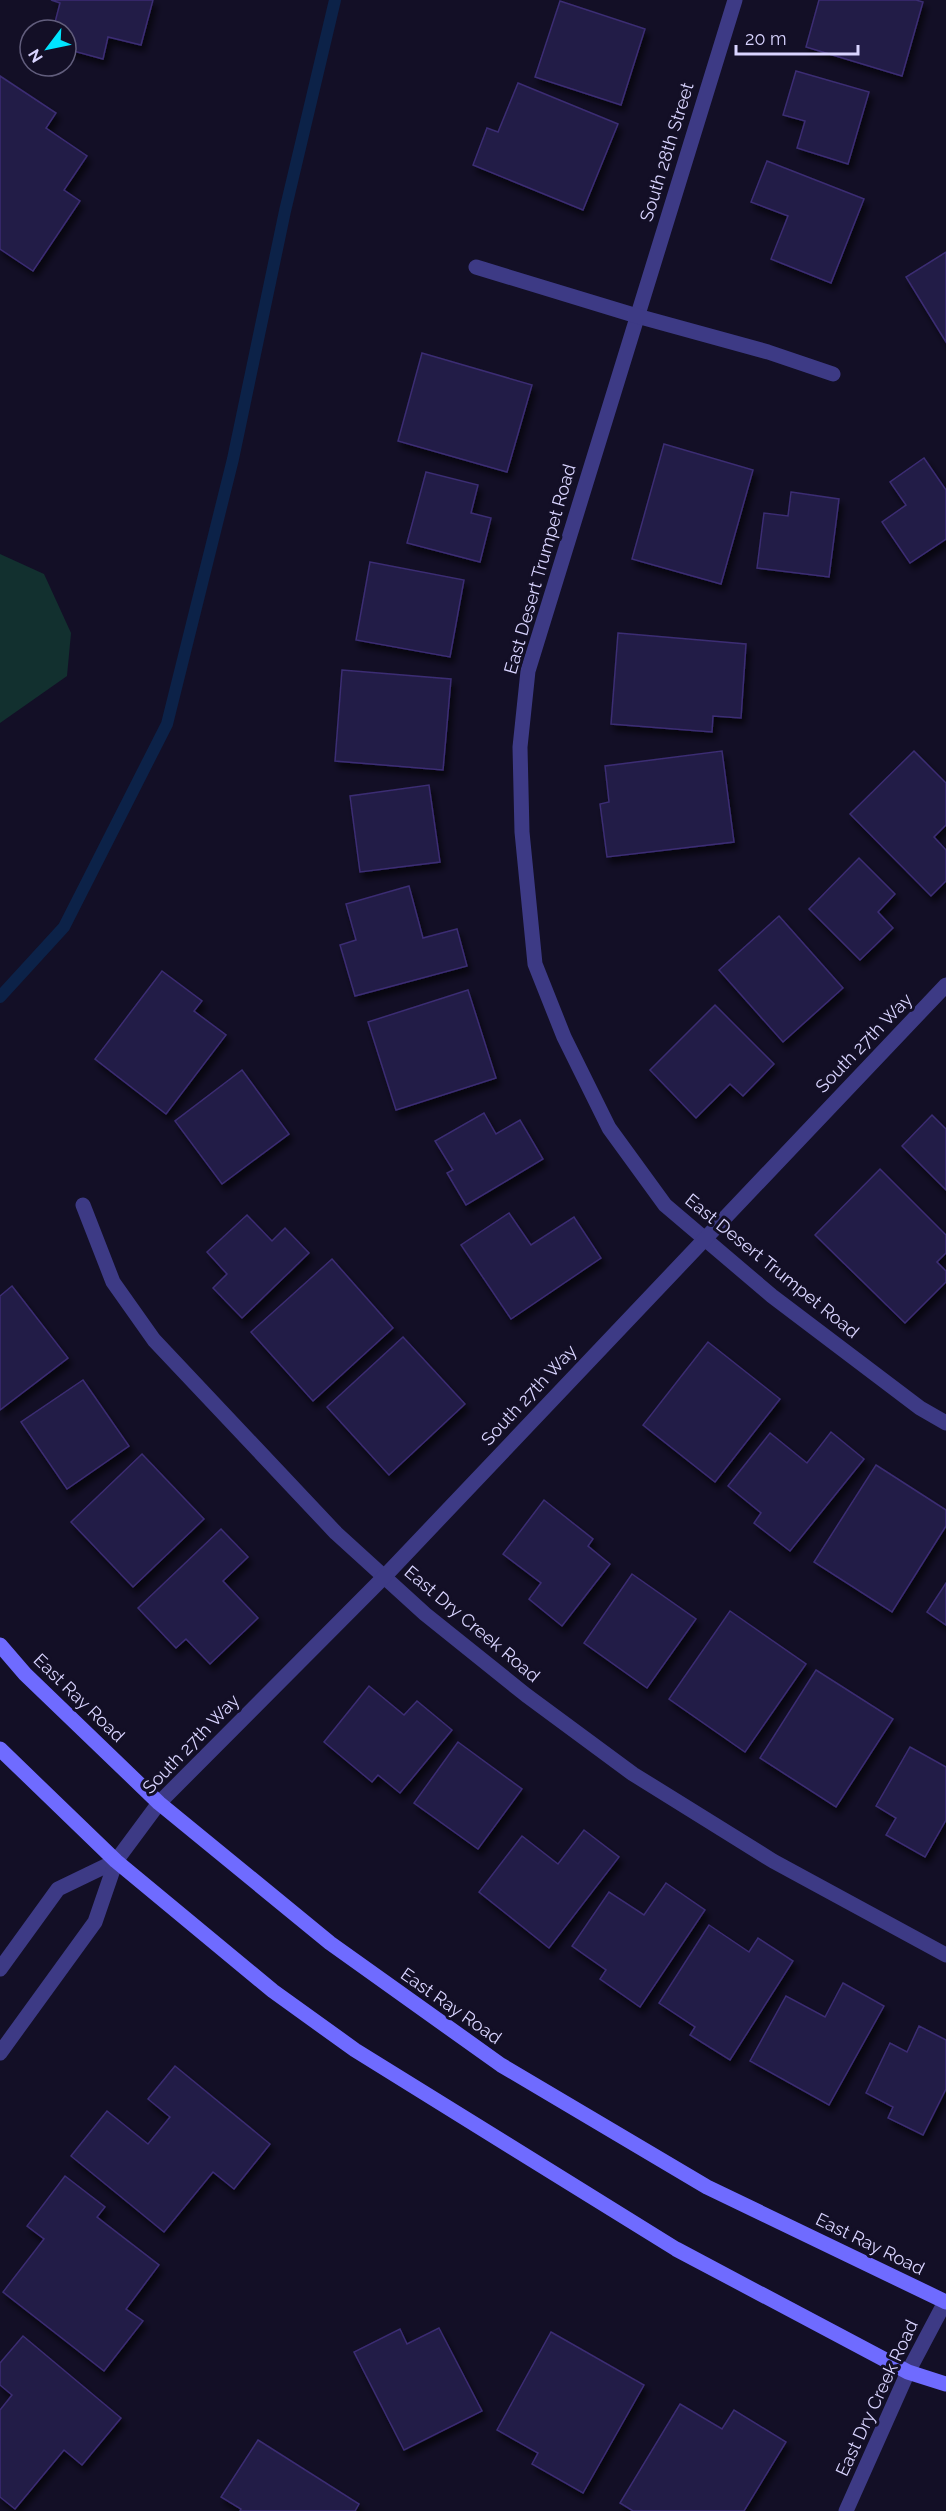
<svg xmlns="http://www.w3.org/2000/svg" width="946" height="2511" viewBox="0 0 946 2511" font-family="Raleway,sans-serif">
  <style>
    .green { fill: #12302f }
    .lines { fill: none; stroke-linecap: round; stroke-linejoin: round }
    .stream { stroke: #0c2248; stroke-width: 12 }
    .building { fill: #241b47; stroke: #3b2d73; stroke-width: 1.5; filter: url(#shadow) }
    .minor { stroke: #3d3a85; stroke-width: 15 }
    .secondary { stroke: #6f6bff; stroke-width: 15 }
    .labels { text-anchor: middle; stroke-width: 6; stroke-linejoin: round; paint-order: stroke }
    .street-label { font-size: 18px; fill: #d9d4ff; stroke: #130f26 }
  </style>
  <defs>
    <filter id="shadow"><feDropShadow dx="3.5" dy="6" stdDeviation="3" flood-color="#0009"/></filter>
  </defs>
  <rect width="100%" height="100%" fill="#130f26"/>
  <!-- green -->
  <path class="green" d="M0,554L44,574L71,633L67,676L0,723Z"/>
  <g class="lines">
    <!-- stream -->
    <path class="stream" d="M0,997L64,927L167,724L233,459L285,211L335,0"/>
  </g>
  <!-- building -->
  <g class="building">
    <path d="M51,0H153L141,45L108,37L103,59L66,49V30H53L60,3Z"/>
    <path d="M819,0H916L923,2L902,76L806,47Z"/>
    <path d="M560,1L645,29L621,105L535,77Z"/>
    <path d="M796,71L869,92L848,164L797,148L805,121L783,115Z"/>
    <path d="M0,76L56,113L46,128L87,156L64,190L80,201L33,271L0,249Z"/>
    <path d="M518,83L618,124L583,210L473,165L487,128L498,132Z"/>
    <path d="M767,161L864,199L831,283L771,259L788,216L751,202Z"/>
    <path d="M946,252V342L906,277Z"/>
    <path d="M422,353L532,385L507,472L398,441Z"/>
    <path d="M664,444L753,470L721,584L632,559Z"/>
    <path d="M924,458L946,490V539L910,563L882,522L906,505L890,482Z"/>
    <path d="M426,472L478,485L471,513L491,518L480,562L407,543Z"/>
    <path d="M791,492L839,499L829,577L757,568L764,513L788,516Z"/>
    <path d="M370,562L464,580L450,657L356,640Z"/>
    <path d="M618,633L746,644L741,718L713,716L712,732L611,724Z"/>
    <path d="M342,670L451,679L443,770L335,761Z"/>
    <path d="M722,751L734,842L607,857L600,804L609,802L605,766Z"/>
    <path d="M914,751L946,783V825L934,837L946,850V881L931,896L850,814Z"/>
    <path d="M429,785L440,862L360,872L350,796Z"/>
    <path d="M859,858L895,894L878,912L893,928L860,960L809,909Z"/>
    <path d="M409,886L423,938L457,929L467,966L355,996L340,945L356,940L346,904Z"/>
    <path d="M779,916L843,988L783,1042L719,970Z"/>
    <path d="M162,971L202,1001L194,1011L226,1035L166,1114L95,1059Z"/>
    <path d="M468,990L496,1078L396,1110L368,1022Z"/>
    <path d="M715,1005L774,1064L743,1096L730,1084L696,1118L650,1070Z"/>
    <path d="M242,1070L289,1134L222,1184L175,1121Z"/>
    <path d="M484,1113L496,1134L520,1120L543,1159L466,1205L447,1173L453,1170L435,1141Z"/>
    <path d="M932,1115L946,1129V1190L902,1146Z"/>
    <path d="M880,1169L946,1235V1253L937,1262L946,1271V1282L905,1323L815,1235Z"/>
    <path d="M509,1213L531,1245L574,1217L601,1258L511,1319L461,1245Z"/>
    <path d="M247,1215L272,1241L285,1228L309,1253L242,1318L213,1288L227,1274L207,1252Z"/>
    <path d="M332,1259L393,1328L313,1401L251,1332Z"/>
    <path d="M12,1286L68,1358L0,1410V1296Z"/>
    <path d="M403,1337L465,1404L389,1475L327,1407Z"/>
    <path d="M708,1342L780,1399L715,1482L643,1425Z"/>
    <path d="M83,1380L129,1446L67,1489L21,1422Z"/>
    <path d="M831,1432L864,1459L790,1551L754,1523L761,1513L728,1486L770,1433L807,1463Z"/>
    <path d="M142,1454L204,1519L133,1587L71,1522Z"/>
    <path d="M876,1465L946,1510V1526L892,1612L814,1562Z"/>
    <path d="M544,1500L593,1539L588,1546L610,1564L562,1626L529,1599L541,1583L503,1554Z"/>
    <path d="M221,1529L248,1557L223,1581L258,1618L210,1664L186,1639L176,1648L138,1608Z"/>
    <path d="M632,1574L696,1619L647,1688L584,1643Z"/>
    <path d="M946,1583V1625L927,1612Z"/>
    <path d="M730,1611L806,1664L745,1752L669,1699Z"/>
    <path d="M816,1670L893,1719L836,1807L760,1758Z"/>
    <path d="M369,1686L404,1715L417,1701L452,1730L400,1793L378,1775L372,1782L324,1742Z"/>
    <path d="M458,1742L522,1789L478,1849L414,1803Z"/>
    <path d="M910,1747L946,1767V1820L925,1857L886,1835L896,1818L876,1806Z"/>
    <path d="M584,1830L619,1857L549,1948L479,1892L522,1836L558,1864Z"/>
    <path d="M666,1883L705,1910L640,2007L600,1979L606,1970L572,1946L609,1892L644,1915Z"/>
    <path d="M709,1925L749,1952L758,1938L793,1961L730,2060L690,2035L695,2027L659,2003Z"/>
    <path d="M843,1983L884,2006L829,2105L750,2061L786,1996L825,2017Z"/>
    <path d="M919,2026L946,2040V2089L923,2135L888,2118L893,2107L866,2093L890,2043L907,2052Z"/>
    <path d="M175,2066L270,2144L234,2189L213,2172L164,2232L71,2156L107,2111L148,2144L170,2117L148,2099Z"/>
    <path d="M65,2176L105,2207L97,2217L159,2265L126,2309L143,2321L104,2371L3,2292L44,2239L27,2226Z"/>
    <path d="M439,2328L482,2411L404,2450L354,2352L400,2329L407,2344Z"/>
    <path d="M551,2332L644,2385L583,2493L532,2464L538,2453L497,2430Z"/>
    <path d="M23,2336L121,2418L82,2465L64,2450L15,2509L0,2497V2410L12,2395L0,2385V2363Z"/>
    <path d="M680,2404L722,2429L734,2410L786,2442L744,2511H633L620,2503Z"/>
    <path d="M258,2440L359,2504L355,2511H240L241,2509L221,2497Z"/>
  </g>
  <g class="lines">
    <!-- minor -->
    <g class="minor">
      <path d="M735,0L528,671L520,747L522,832L535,964L564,1037L609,1128L665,1205L772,1296L920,1408L946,1423"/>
      <path d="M476,267L637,316L768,352L833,374"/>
      <path d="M83,1205L113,1282L154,1340L336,1533L425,1614L526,1695L633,1774L773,1861L946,1955"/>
      <path d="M0,1969L58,1889L116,1861"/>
      <path d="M0,2053L95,1922L116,1861L159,1803L384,1577L946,985"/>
      <path d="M846,2511L908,2372L945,2302"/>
    </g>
    <!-- secondary -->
    <g class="secondary">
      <path d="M0,1645L25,1674L159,1803L330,1943L501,2065L707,2187L946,2302"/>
      <path d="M0,1749L116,1861L273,1991L355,2050L676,2249L908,2372L946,2384"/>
    </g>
  </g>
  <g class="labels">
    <!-- street labels -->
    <g class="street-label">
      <text transform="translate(667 152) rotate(-73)" y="6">South 28th Street</text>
      <text transform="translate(540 569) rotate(-74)" y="6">East Desert Trumpet Road</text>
      <text transform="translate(864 1043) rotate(-46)" y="6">South 27th Way</text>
      <text transform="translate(772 1266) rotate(39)" y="6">East Desert Trumpet Road</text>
      <text transform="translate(529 1395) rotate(-47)" y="6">South 27th Way</text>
      <text transform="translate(472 1624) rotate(40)" y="6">East Dry Creek Road</text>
      <text transform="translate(79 1698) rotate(44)" y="6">East Ray Road</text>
      <text transform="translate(191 1744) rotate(-46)" y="6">South 27th Way</text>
      <text transform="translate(451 2006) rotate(35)" y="6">East Ray Road</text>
      <text transform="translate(870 2244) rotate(26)" y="6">East Ray Road</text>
      <text transform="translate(877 2398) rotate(-65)" y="6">East Dry Creek Road</text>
    </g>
  </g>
  <!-- north arrow -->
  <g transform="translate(48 48) rotate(238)"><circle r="28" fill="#130f26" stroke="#625e7d" stroke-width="1.5"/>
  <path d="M0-4.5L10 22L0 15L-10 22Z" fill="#00e5ff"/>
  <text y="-9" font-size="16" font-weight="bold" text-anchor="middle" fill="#d9d4ff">N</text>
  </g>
  <!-- scale -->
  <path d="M736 45v9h122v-9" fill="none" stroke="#d9d4ff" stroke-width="3"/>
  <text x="745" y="45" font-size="18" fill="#d9d4ff" stroke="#130f26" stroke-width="4.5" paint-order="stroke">20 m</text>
</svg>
